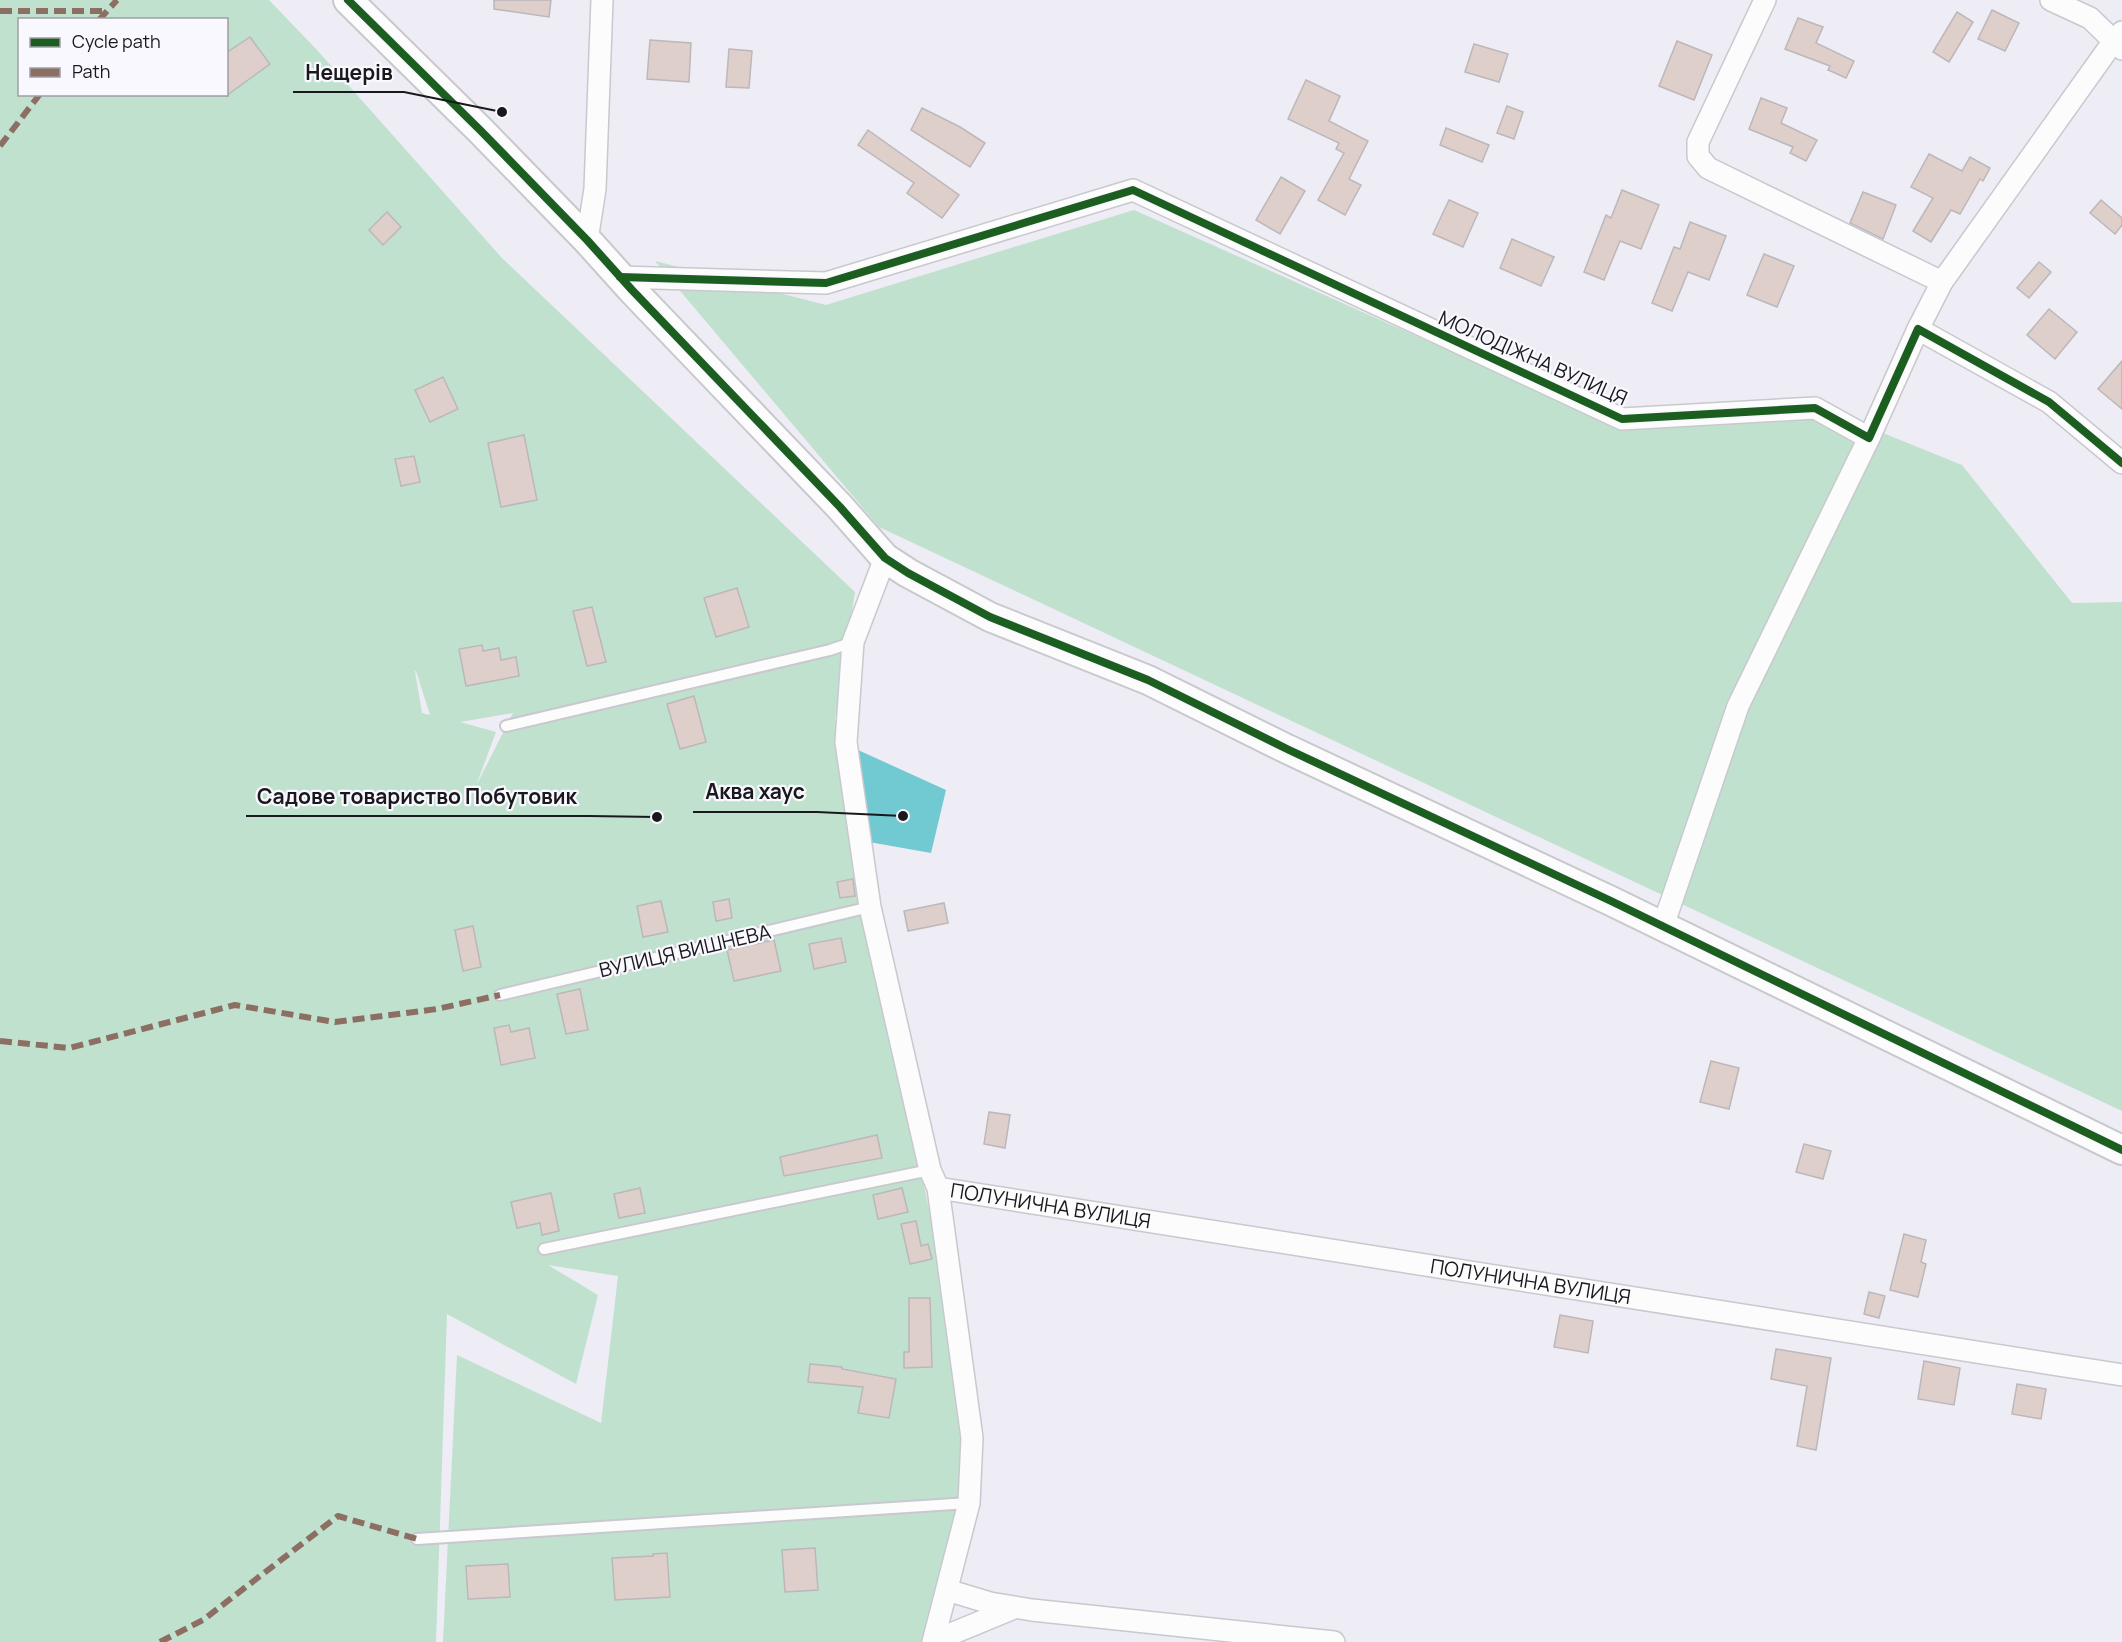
<svg xmlns="http://www.w3.org/2000/svg" width="2122" height="1642" viewBox="0 0 2122 1642" font-family="Manrope,sans-serif">
  <style>
    .green { fill: #c1e1cf; fill-rule: evenodd }
    .water { fill: #71c9d2 }
    .building { fill: #dfcfcb; stroke: #bbb7ba; stroke-width: 1.5 }
    .lines { fill: none; stroke-linecap: round; stroke-linejoin: round }
    .lane-casing { stroke: #c9c8ce; stroke-width: 14 }
    .street-casing { stroke: #c9c8ce; stroke-width: 24 }
    .secondary-casing { stroke: #c9c8ce; stroke-width: 32 }
    .lane { stroke: #fcfcfd; stroke-width: 10 }
    .street { stroke: #fcfcfd; stroke-width: 21 }
    .secondary { stroke: #fcfcfd; stroke-width: 28 }
    .quiet { stroke: #8d6e63; stroke-width: 6; stroke-dasharray: 12 6; stroke-linecap: butt }
    .cycleway-casing { stroke: #f8f8fe; stroke-width: 11 }
    .cycleway { stroke: #1b5e20; stroke-width: 8 }
    .labels { text-anchor: middle; stroke-width: 4.5; stroke-linejoin: round; paint-order: stroke }
    .street-label { font-size: 20px; fill: #19181d; stroke: #f8f8fe }
    .leader { fill: none; stroke: #19181d; stroke-width: 2 }
    .callout-dot { fill: #19181d; stroke: #f8f8fe; stroke-width: 2 }
    .callout-label { font-size: 21px; text-anchor: middle; font-weight: bold; fill: #19181d; stroke: #f8f8fe; stroke-width: 4.5; stroke-linejoin: round; paint-order: stroke }
  </style>
  <rect width="100%" height="100%" fill="#eeecf4"/>
  <!-- green -->
  <g class="green">
    <path d="M0,0H269L317,50L502,258L855,592L835,719L899,1062L959,1358L966,1473L928,1642H443L457,1355L601,1423L618,1276L548,1265L598,1295L576,1384L447,1314L436,1642H0ZM20,20H226V94H20ZM415,671H416L430,715L422,713ZM513,713L478,782L477,783L496,732L460,722Z"/>
    <path d="M1134,210L1627,430L1836,414L1962,465L2072,603L2122,602V1111L879,527L655,261L826,305Z"/>
  </g>
  <!-- water -->
  <path class="water" d="M858,750L946,790L931,853L869,842Z"/>
  <!-- building -->
  <g class="building">
    <path d="M494,0H551L549,17L494,9Z"/>
    <path d="M1992,10L2019,23L2005,51L1978,39Z"/>
    <path d="M1957,12L1973,22L1949,62L1933,52Z"/>
    <path d="M1798,18L1823,27L1816,43L1854,61L1846,78L1828,70L1830,66L1785,49Z"/>
    <path d="M250,37L270,64L226,96V53Z"/>
    <path d="M650,40L691,43L689,82L647,79Z"/>
    <path d="M1677,41L1712,55L1694,100L1659,86Z"/>
    <path d="M1474,44L1508,54L1499,82L1465,72Z"/>
    <path d="M729,49L752,51L749,88L726,87Z"/>
    <path d="M1306,80L1340,96L1329,121L1368,141L1349,179L1361,185L1345,215L1318,200L1344,153L1336,149L1339,143L1288,119Z"/>
    <path d="M1761,98L1787,108L1781,123L1817,140L1806,161L1790,153L1793,147L1749,129Z"/>
    <path d="M1507,106L1523,112L1514,139L1497,133Z"/>
    <path d="M922,108L960,127L985,143L970,167L911,130Z"/>
    <path d="M1446,128L1489,145L1482,162L1440,145Z"/>
    <path d="M868,130L959,195L942,218L907,193L914,183L858,145Z"/>
    <path d="M1929,154L1962,171L1970,157L1990,168L1983,181L1980,179L1960,214L1951,210L1931,242L1913,231L1933,198L1911,187Z"/>
    <path d="M1281,177L1305,191L1280,234L1256,220Z"/>
    <path d="M1622,190L1659,205L1641,249L1620,241L1604,280L1584,272L1606,215L1611,218Z"/>
    <path d="M1863,192L1896,205L1883,239L1850,223Z"/>
    <path d="M1449,200L1478,213L1463,247L1433,234Z"/>
    <path d="M2101,200L2122,218V225L2115,234L2090,213Z"/>
    <path d="M387,212L401,227L383,245L369,230Z"/>
    <path d="M1690,222L1726,236L1709,280L1688,272L1672,311L1652,303L1674,247L1680,249Z"/>
    <path d="M1512,239L1554,257L1541,286L1500,268Z"/>
    <path d="M1764,254L1794,266L1777,307L1747,295Z"/>
    <path d="M2039,262L2051,272L2029,298L2017,288Z"/>
    <path d="M2049,309L2077,332L2055,359L2027,335Z"/>
    <path d="M2122,361V409L2098,389Z"/>
    <path d="M443,377L458,409L430,422L415,390Z"/>
    <path d="M524,435L537,500L501,507L488,443Z"/>
    <path d="M414,456L420,482L401,486L395,459Z"/>
    <path d="M737,588L749,627L716,637L704,598Z"/>
    <path d="M592,607L606,662L587,666L573,611Z"/>
    <path d="M482,645L483,651L499,648L501,660L516,657L519,676L466,686L459,649Z"/>
    <path d="M694,696L706,742L680,749L667,704Z"/>
    <path d="M853,879L855,896L840,898L837,882Z"/>
    <path d="M729,899L732,918L716,921L713,902Z"/>
    <path d="M661,901L668,932L643,937L637,906Z"/>
    <path d="M944,903L948,923L908,931L904,911Z"/>
    <path d="M473,926L481,967L463,971L455,930Z"/>
    <path d="M841,938L846,962L814,969L809,944Z"/>
    <path d="M774,940L781,971L734,981L727,950Z"/>
    <path d="M580,989L588,1030L566,1034L557,994Z"/>
    <path d="M509,1025L511,1032L529,1028L535,1058L501,1065L494,1028Z"/>
    <path d="M1711,1061L1739,1068L1729,1109L1700,1102Z"/>
    <path d="M989,1112L1010,1115L1005,1148L984,1144Z"/>
    <path d="M877,1135L882,1158L784,1176L780,1157Z"/>
    <path d="M1804,1144L1831,1151L1823,1179L1796,1172Z"/>
    <path d="M640,1188L645,1213L619,1218L614,1194Z"/>
    <path d="M902,1188L908,1212L878,1219L873,1195Z"/>
    <path d="M551,1193L559,1231L542,1235L540,1223L517,1228L511,1202Z"/>
    <path d="M916,1221L921,1246L928,1244L932,1259L910,1264L901,1224Z"/>
    <path d="M1904,1234L1926,1240L1921,1262L1926,1264L1918,1297L1890,1290Z"/>
    <path d="M1869,1292L1885,1296L1879,1318L1864,1314Z"/>
    <path d="M909,1298H930L932,1367L904,1368V1352H909Z"/>
    <path d="M1560,1315L1593,1321L1588,1353L1554,1347Z"/>
    <path d="M1776,1349L1831,1358L1816,1450L1797,1446L1807,1386L1771,1379Z"/>
    <path d="M1924,1361L1960,1368L1954,1405L1918,1399Z"/>
    <path d="M810,1364L842,1367V1369L896,1379L889,1418L858,1413L863,1387L808,1382Z"/>
    <path d="M2017,1384L2046,1389L2041,1419L2012,1414Z"/>
    <path d="M815,1548L818,1590L785,1592L782,1550Z"/>
    <path d="M667,1553L670,1597L615,1600L612,1558L653,1556V1554Z"/>
    <path d="M508,1564L510,1597L468,1599L466,1566Z"/>
  </g>
  <g class="lines">
    <!-- lane casing -->
    <g class="lane-casing">
      <g id="lane">
        <path d="M506,726L830,650L853,642"/>
        <path d="M500,995L870,907"/>
        <path d="M544,1249L930,1170"/>
        <path d="M417,1539L969,1503"/>
      </g>
    </g>
    <!-- street casing -->
    <g class="street-casing">
      <g id="street">
        <path d="M1765,0L1698,142V156L1708,168L1942,282"/>
        <path d="M2051,0L2090,18L2122,49"/>
        <path d="M587,240L595,189L602,0"/>
        <path d="M620,277L826,283L1133,190L1622,419L1815,408L1869,438L1918,329L2049,402L2122,463"/>
        <path d="M1918,329L1942,282L2113,42L2122,32"/>
        <path d="M885,558L853,642L846,742L870,907L930,1170L938,1188L972,1438L969,1503L933,1642"/>
        <path d="M1663,926L1738,706L1869,438"/>
        <path id="s1" d="M938,1188L2122,1375"/>
        <path d="M947,1590L990,1603L1032,1610L1334,1642"/>
        <path d="M934,1641L1014,1608"/>
      </g>
    </g>
    <!-- secondary casing -->
    <g class="secondary-casing">
      <path id="secondary" d="M348,0L481,131L587,240L632,290L840,507L885,558L908,573L990,617L1148,680L1287,749L1611,901L2122,1150"/>
    </g>
    <!-- lane -->
    <use href="#lane" class="lane"/>
    <!-- street -->
    <use href="#street" class="street"/>
    <!-- secondary -->
    <use href="#secondary" class="secondary"/>
    <!-- quiet -->
    <g class="quiet">
      <path d="M0,11H106"/>
      <path d="M99,20L117,0"/>
      <path d="M0,146L40,94"/>
      <path d="M0,1041L69,1048L235,1005L335,1022L437,1009L500,995"/>
      <path d="M160,1642L203,1620L338,1516L417,1539"/>
    </g>
    <!-- cycleway casing -->
    <g class="cycleway-casing">
      <g id="cycleway">
        <path d="M348,0L481,131L587,240L632,290L840,507L885,558L908,573L990,617L1148,680L1287,749L1611,901L2122,1150"/>
        <path d="M620,277L826,283L1133,190L1622,419L1815,408L1869,438L1918,329L2049,402L2122,463"/>
      </g>
    </g>
    <!-- cycleway -->
    <use href="#cycleway" class="cycleway"/>
  </g>
  <g class="labels">
    <!-- street labels -->
    <g class="street-label">
      <text transform="translate(1533 358) rotate(24)" y="7">МОЛОДІЖНА ВУЛИЦЯ</text>
      <text transform="translate(685 951) rotate(-13)" y="7">ВУЛИЦЯ ВИШНЕВА</text>
      <text dy="7" stroke="none"><textPath href="#s1" startOffset="114">ПОЛУНИЧНА ВУЛИЦЯ</textPath></text>
      <text dy="7" stroke="none"><textPath href="#s1" startOffset="600">ПОЛУНИЧНА ВУЛИЦЯ</textPath></text>
    </g>
  </g>
  <!-- callouts -->
  <path class="leader" d="M502 112L404 92H293M903 816L817 812H693M657 817L589 816H246"/>
  <g class="callout-dot">
    <circle cx="502" cy="112" r="6"/>
    <circle cx="903" cy="816" r="6"/>
    <circle cx="657" cy="817" r="6"/>
  </g>
  <g class="callout-label">
    <text x="349" y="80">Нещерів</text>
    <text x="755" y="799">Аква хаус</text>
    <text x="417" y="804">Садове товариство Побутовик</text>
  </g>
  <!-- legend -->
  <rect x="18" y="18" width="210" height="78" fill="#f8f8fe" stroke="#9f9ea4" stroke-width="1.5"/>
  <rect x="30" y="38" width="30" height="9" fill="#1b5e20" stroke="#9f9ea4" stroke-width="1.5"/>
  <text x="72" y="48" font-size="18" fill="#19181d">Cycle path</text>
  <rect x="30" y="68" width="30" height="9" fill="#8d6e63" stroke="#9f9ea4" stroke-width="1.5"/>
  <text x="72" y="78" font-size="18" fill="#19181d">Path</text>
</svg>
